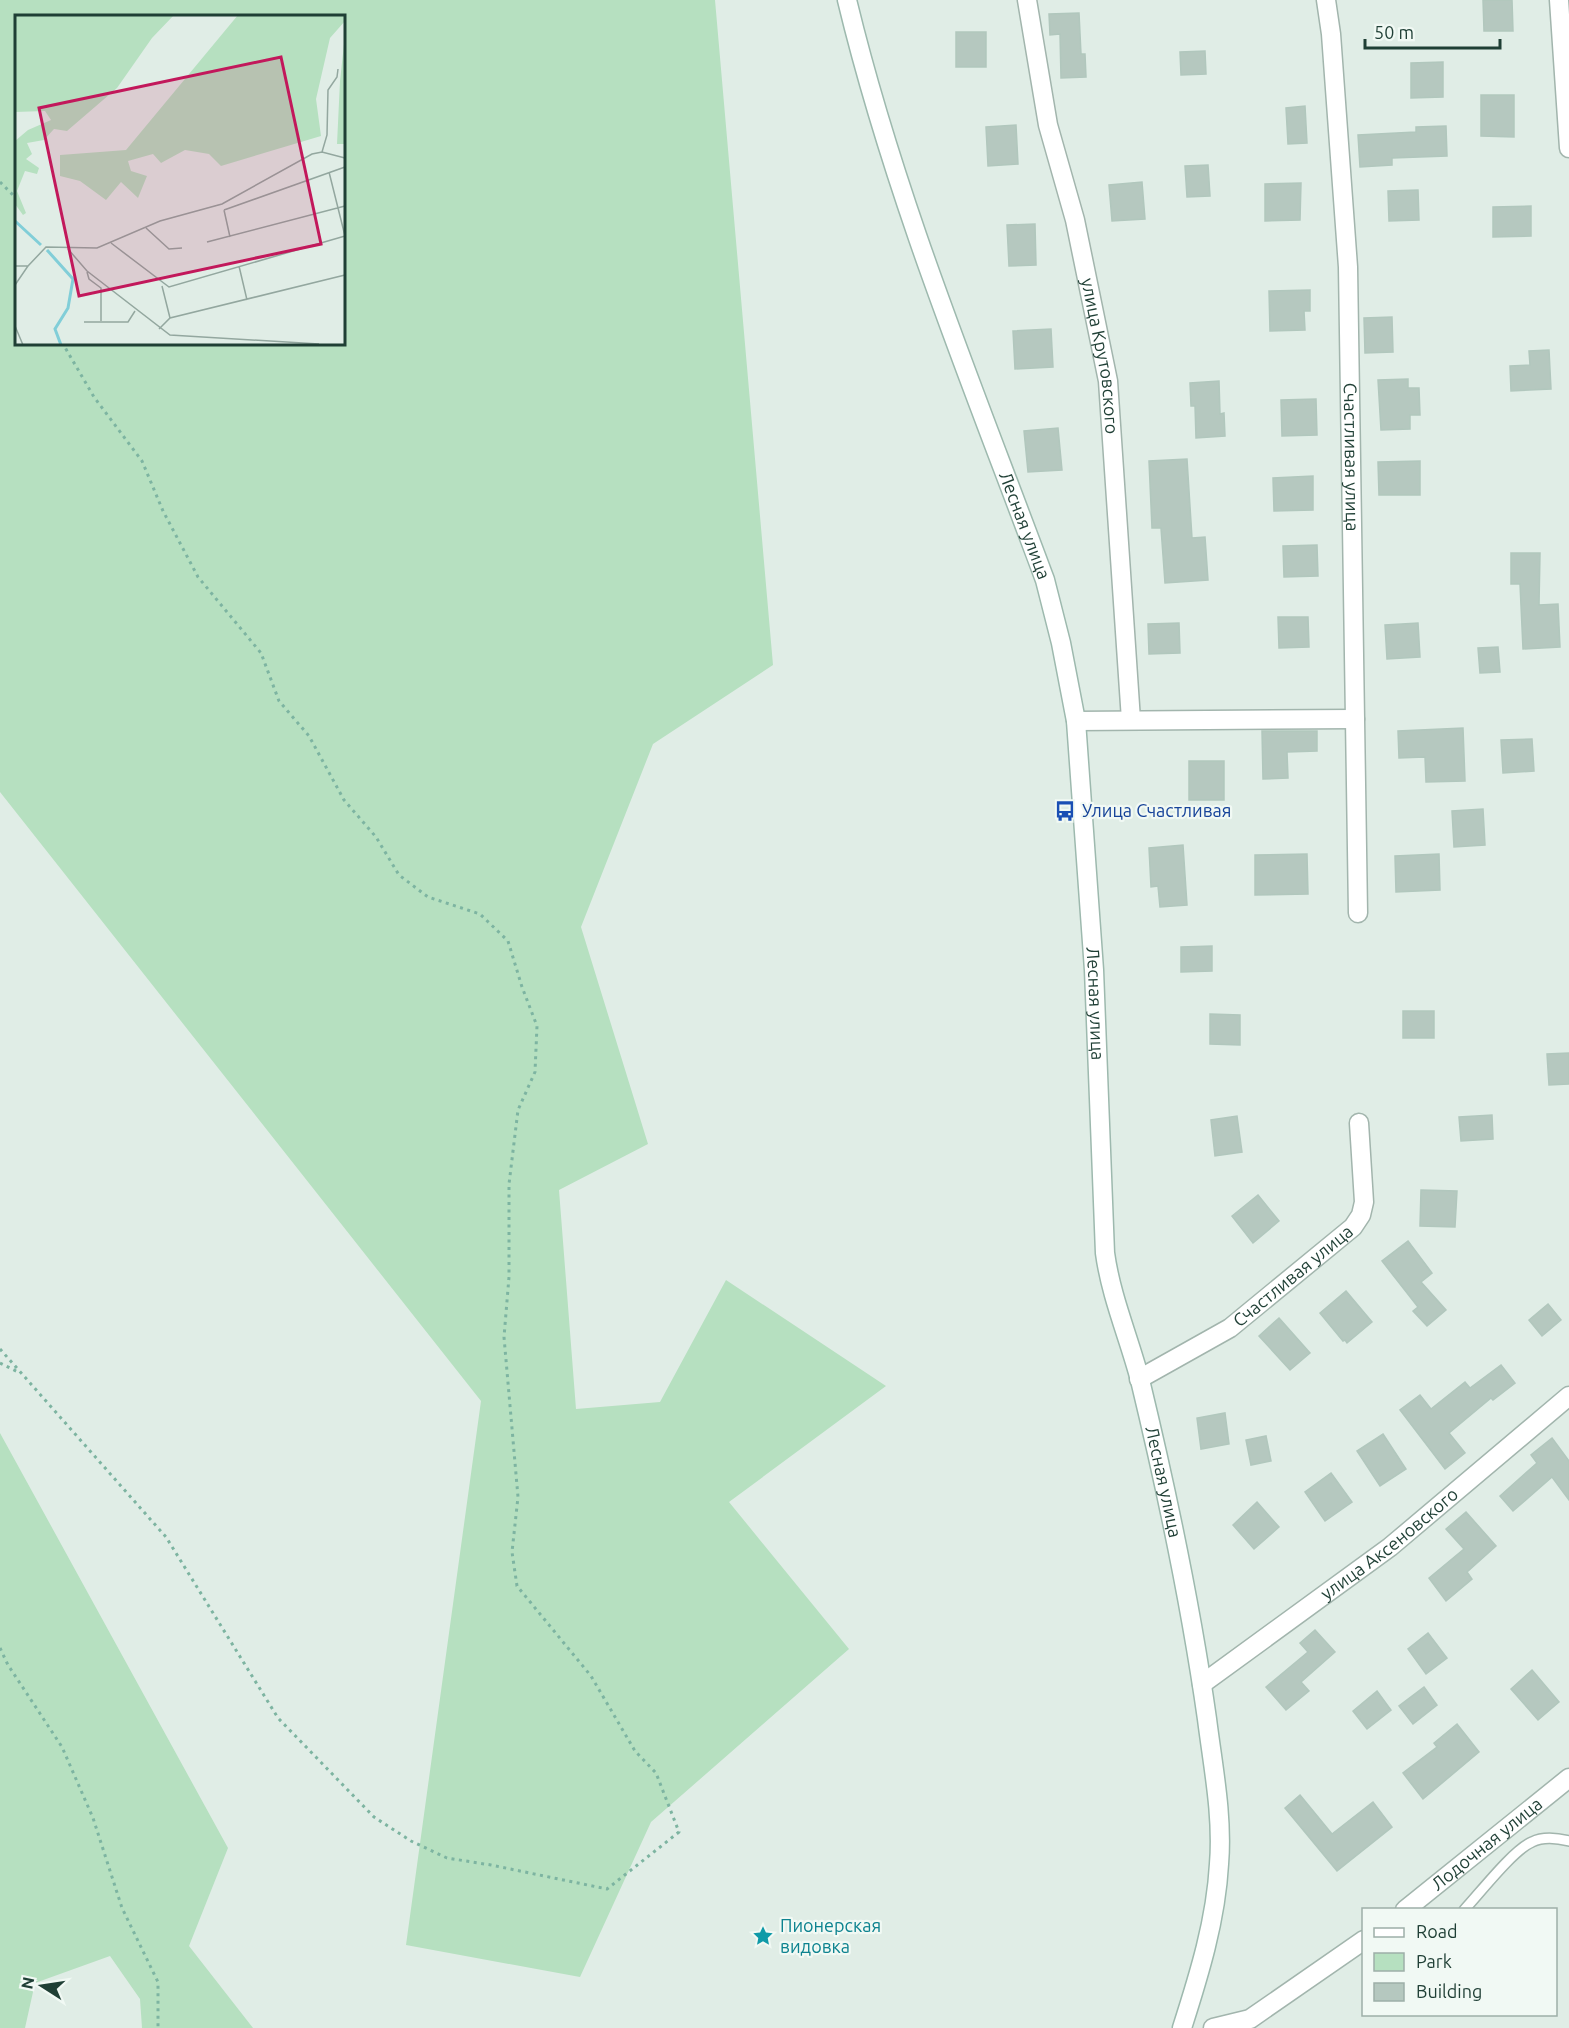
<svg xmlns="http://www.w3.org/2000/svg" width="1569" height="2028" viewBox="0 0 1569 2028" font-family="Ubuntu,sans-serif">
  <style>
    .green { fill: #b6e0c0; fill-rule: evenodd }
    .building { fill: #b5c8bf; stroke: #b1c7bd; stroke-width: 1.5 }
    .lines { fill: none; stroke-linecap: round; stroke-linejoin: round }
    .service-casing { stroke: #a2b5ad; stroke-width: 12 }
    .minor-casing { stroke: #a2b5ad; stroke-width: 21 }
    .secondary-casing { stroke: #9db9ae; stroke-width: 21 }
    .path { stroke: #7db4a1; stroke-width: 3; stroke-dasharray: 3 4.5; stroke-linecap: butt }
    .service { stroke: #fff; stroke-width: 9 }
    .minor { stroke: #fff; stroke-width: 18 }
    .secondary { stroke: #fff; stroke-width: 18 }
    .labels { text-anchor: middle; stroke-width: 4.5; stroke-linejoin: round; paint-order: stroke }
    .street-label { font-size: 18px; fill: #1f3f35; stroke: #f1f9f4 }
    .transit-label { font-size: 18px; fill: #164399; stroke: #f1f9f4; text-anchor: start }
    .culture-label { font-size: 18px; fill: #0d838f; stroke: #f1f9f4; text-anchor: start }
    .inset-river { fill: none; stroke: #81ced8; stroke-width: 3 }
    .inset-road { fill: none; stroke: #93a79f; stroke-width: 1.5 }
    .view { fill: #c2185b; fill-opacity: 0.15; stroke: #c2185b; stroke-width: 3 }
    .inset-edge { fill: none; stroke: #1f3f35; stroke-width: 3 }
  </style>
  <rect width="100%" height="100%" fill="#e0ede6"/>
  <!-- green -->
  <g class="green">
    <path d="M0,0H715L773,665L653,744L581,927L648,1144L559,1190L576,1409L660,1402L726,1280L886,1386L729,1502L849,1649L651,1822L580,1977L406,1945L481,1401L0,792ZM16,16H344V344H16Z"/>
    <path d="M0,1433L228,1848L189,1946L253,2028H142L140,1999L110,1956L35,1983L25,2028H0Z"/>
  </g>
  <!-- building -->
  <g class="building">
    <path d="M1483,0H1512L1513,31H1484Z"/>
    <path d="M1079,13L1081,54H1085L1086,77L1061,78L1060,34L1050,35L1049,14Z"/>
    <rect x="956" y="32" width="30" height="35"/>
    <path d="M1205,51L1206,74L1181,75L1180,52Z"/>
    <path d="M1443,62V97L1411,98V63Z"/>
    <path d="M1481,95H1514V137L1481,136Z"/>
    <path d="M1305,106L1307,143L1288,144L1286,108Z"/>
    <path d="M1016,125L1018,164L988,166L986,127Z"/>
    <path d="M1446,126L1447,156L1392,158V165L1360,167L1358,135L1416,132V127Z"/>
    <path d="M1208,165L1210,196L1187,197L1185,166Z"/>
    <path d="M1142,182L1145,219L1112,221L1109,185Z"/>
    <path d="M1301,183L1300,220L1265,221V184Z"/>
    <path d="M1418,190L1419,220L1389,221L1388,191Z"/>
    <path d="M1531,206V236L1493,237V207Z"/>
    <path d="M1035,224L1036,265L1009,266L1007,225Z"/>
    <path d="M1310,290V311H1304L1305,330L1270,331L1269,291Z"/>
    <path d="M1392,317L1393,352L1365,353L1364,318Z"/>
    <path d="M1051,329L1053,367L1015,369L1013,331Z"/>
    <path d="M1549,350L1551,389L1511,391L1510,366L1530,365L1529,351Z"/>
    <path d="M1408,379V388H1419L1420,415H1410V429L1381,430L1378,380Z"/>
    <path d="M1219,381L1220,414L1224,413L1225,436L1196,438L1195,406H1191L1190,383Z"/>
    <path d="M1316,399L1317,435L1282,436L1281,400Z"/>
    <path d="M1058,428L1062,470L1028,472L1024,431Z"/>
    <path d="M1187,459L1192,538L1205,537L1208,580L1165,583L1161,528H1152L1149,461Z"/>
    <path d="M1420,461V495H1379L1378,462Z"/>
    <path d="M1313,476V510L1274,511L1273,478Z"/>
    <path d="M1317,545L1318,576L1284,577L1283,546Z"/>
    <path d="M1511,553H1540L1539,605L1558,604L1560,647L1523,649L1520,584H1511Z"/>
    <path d="M1278,617H1308L1309,647L1279,648Z"/>
    <path d="M1179,623L1180,653L1149,654L1148,624Z"/>
    <path d="M1418,623L1420,657L1387,659L1385,625Z"/>
    <path d="M1498,647L1500,672L1480,673L1478,648Z"/>
    <path d="M1463,728L1465,781L1426,782L1425,757L1399,758L1398,731Z"/>
    <path d="M1262,731H1317V751L1287,752L1288,778L1263,779Z"/>
    <path d="M1532,739L1534,771L1503,773L1501,740Z"/>
    <rect x="1189" y="761" width="35" height="39"/>
    <path d="M1483,809L1485,845L1454,847L1452,811Z"/>
    <path d="M1183,845L1187,905L1160,907L1158,886L1151,887L1149,848Z"/>
    <path d="M1307,854L1308,894L1255,895V855Z"/>
    <path d="M1439,854L1440,890L1396,892L1395,856Z"/>
    <path d="M1212,946V971L1181,972V947Z"/>
    <rect x="1403" y="1011" width="31" height="27"/>
    <path d="M1210,1014L1240,1015V1045L1210,1044Z"/>
    <path d="M1569,1053V1084L1549,1085L1547,1054Z"/>
    <path d="M1492,1115L1493,1139L1461,1141L1459,1117Z"/>
    <path d="M1237,1116L1242,1152L1215,1156L1211,1120Z"/>
    <path d="M1421,1190L1457,1191L1455,1227L1420,1226Z"/>
    <path d="M1258,1195L1279,1221L1253,1243L1232,1216Z"/>
    <path d="M1408,1241L1432,1273L1421,1282L1446,1310L1427,1326L1413,1311L1418,1307L1382,1261Z"/>
    <path d="M1346,1291L1372,1322L1347,1343L1345,1340L1343,1341L1320,1313Z"/>
    <path d="M1548,1304L1561,1320L1542,1336L1529,1320Z"/>
    <path d="M1279,1318L1310,1353L1290,1370L1259,1336Z"/>
    <path d="M1501,1365L1515,1383L1493,1400L1491,1398L1449,1433L1465,1453L1445,1469L1400,1410L1420,1395L1431,1409L1465,1382L1470,1388Z"/>
    <path d="M1225,1413L1229,1444L1201,1449L1197,1418Z"/>
    <path d="M1383,1434L1406,1469L1380,1486L1357,1451Z"/>
    <path d="M1266,1436L1271,1461L1251,1465L1246,1440Z"/>
    <path d="M1552,1438L1569,1461V1500L1552,1477L1513,1511L1500,1496L1537,1463L1531,1455Z"/>
    <path d="M1331,1473L1352,1502L1325,1521L1305,1492Z"/>
    <path d="M1257,1502L1279,1527L1254,1549L1233,1525Z"/>
    <path d="M1466,1512L1496,1546L1467,1572L1472,1579L1446,1601L1429,1578L1464,1549L1446,1529Z"/>
    <path d="M1315,1630L1335,1652L1301,1682L1309,1691L1286,1710L1266,1687L1308,1652L1300,1643Z"/>
    <path d="M1428,1633L1447,1658L1426,1674L1408,1649Z"/>
    <path d="M1532,1670L1559,1702L1538,1720L1511,1689Z"/>
    <path d="M1424,1687L1437,1705L1413,1724L1399,1706Z"/>
    <path d="M1377,1691L1391,1710L1367,1729L1353,1711Z"/>
    <path d="M1457,1724L1479,1752L1423,1799L1403,1773L1437,1747L1434,1743Z"/>
    <path d="M1300,1795L1332,1834L1373,1802L1392,1827L1337,1871L1285,1808Z"/>
  </g>
  <g class="lines">
    <!-- service casing -->
    <g class="service-casing">
      <path id="service" d="M1464,1910C1480,1893 1513,1850 1532,1842C1544,1836 1557,1838 1569,1841"/>
    </g>
    <!-- minor casing -->
    <g class="minor-casing">
      <g id="minor">
        <path id="s1" d="M1027,0L1048,125L1075,220L1108,381L1131,720"/>
        <path id="s2" d="M1326,0L1331,34L1348,267L1358,913"/>
        <path d="M1559,0L1569,148"/>
        <path d="M1076,721L1355,719"/>
        <path id="s3" d="M1139,1379L1230,1328L1353,1227L1361,1215L1364,1202L1359,1123"/>
        <path id="s4" d="M1202,1684L1390,1547L1569,1396"/>
        <path id="s5" d="M1405,1910L1569,1778"/>
        <path d="M1213,2028L1250,2019L1364,1940"/>
      </g>
    </g>
    <!-- secondary casing -->
    <g class="secondary-casing">
      <g id="secondary">
        <path id="s6" d="M847,0C895,199 974,389 1045,580L1061,643L1076,721L1094,970L1105,1253C1111,1297 1129,1338 1140,1380C1167,1492 1191,1606 1207,1719C1213,1767 1223,1816 1219,1864C1216,1920 1199,1975 1182,2028"/>
      </g>
    </g>
    <!-- path -->
    <g class="path">
      <path d="M0,182L16,198"/>
      <path d="M0,1349L166,1537L278,1718L374,1817L411,1841L447,1858L491,1865L607,1889L679,1832L656,1773L635,1751L591,1676L517,1586L512,1552L518,1497L504,1337L509,1277V1184L518,1110L535,1072L537,1026L522,987L508,941L480,914L428,897L399,875L376,837L344,800L309,736L279,701L261,653L198,577L163,511L142,461L94,397L63,344"/>
      <path d="M0,1363L20,1373"/>
      <path d="M0,1648L8,1665L62,1747L93,1818L122,1908L158,1982V2028"/>
    </g>
    <!-- service -->
    <use href="#service" class="service"/>
    <!-- minor -->
    <use href="#minor" class="minor"/>
    <!-- secondary -->
    <use href="#secondary" class="secondary"/>
  </g>
  <!-- icons -->
  <defs>
    <g id="bus-bare" transform="scale(1.62)"><path d="M-5-6H5V4H4V6H2V4H-2V6H-4V4H-5ZM-3.5-4V0h7V-4ZM-3.5 1.2v1.5H-2V1.2ZM2 1.2v1.5H3.5V1.2Z" fill="#1a4fb4" stroke="#f1f9f4" stroke-width="2.5" paint-order="stroke"/></g>
    <g id="sight-bare" transform="scale(1.62)"><path d="M0-6L1.8-2.2L6-1.7L2.9 1.2L3.7 5.4L0 3.3L-3.7 5.4L-2.9 1.2L-6-1.7L-1.8-2.2Z" fill="#0f9aa8" stroke="#f1f9f4" stroke-width="2.5" paint-order="stroke"/></g>
  </defs>
  <g fill-rule="evenodd">
    <use href="#bus-bare" x="1065" y="811"/>
    <use href="#sight-bare" x="763" y="1936"/>
  </g>
  <g class="labels">
    <!-- street labels -->
    <g class="street-label">
      <text dy="6" stroke="none"><textPath href="#s1" startOffset="364">улица Крутовского</textPath></text>
      <text dy="6" stroke="none"><textPath href="#s2" startOffset="458">Счастливая улица</textPath></text>
      <text dy="6" stroke="none"><textPath href="#s6" startOffset="555">Лесная улица</textPath></text>
      <text dy="6" stroke="none"><textPath href="#s6" startOffset="1041">Лесная улица</textPath></text>
      <text dy="6" stroke="none"><textPath href="#s3" startOffset="186">Счастливая улица</textPath></text>
      <text dy="6" stroke="none"><textPath href="#s6" startOffset="1527">Лесная улица</textPath></text>
      <text dy="6" stroke="none"><textPath href="#s4" startOffset="234">улица Аксеновского</textPath></text>
      <text dy="6" stroke="none"><textPath href="#s5" startOffset="105">Лодочная улица</textPath></text>
    </g>
    <!-- transit labels -->
    <g class="transit-label">
      <text x="1082" y="817">Улица Счастливая</text>
    </g>
    <!-- culture labels -->
    <g class="culture-label">
      <text x="780" y="1932">Пионерская<tspan x="780" dy="21">видовка</tspan></text>
    </g>
  </g>
  <!-- overview -->
  <g transform="translate(15 15)">
    <rect width="330" height="330" fill="#e0ede6"/>
    <path d="M0,0H159L137,23L102,73L52,116L39,114L29,125L12,128L17,139L11,144L24,153L22,159L10,156L2,176L11,198L8,200L0,189V126L13,115L36,105L30,96L0,97ZM223,0H330V6L315,23L301,84L306,121L206,151L194,139L170,135L146,148L138,139L113,146L116,156L132,161L123,183L106,167L91,185L65,166L45,161V140L111,135ZM330,20V129H322L325,66Z" fill="#b6e0c0"/>
    <path class="inset-river" d="M0,206L26,230M32,235L58,264L53,293L40,314L46,330"/>
    <path class="inset-road" d="M307,137L312,120L313,75L322,62L323,54M314,157L330,221M209,195L330,152M209,195L215,222M131,213L154,234L167,233M192,227L330,191M96,228L154,272L330,221M53,234L72,256L155,320L304,329M0,251H13L0,270M13,251L31,232L82,233L145,206L207,189L297,139L307,137L330,143M224,251L232,285M72,257L74,264L86,273V306M147,271L155,303M69,307H113L120,296M0,311L8,330M144,314L155,303L330,260"/>
    <path class="view" d="M266,42L306,229L64,281L24,93Z"/>
    <rect width="330" height="330" class="inset-edge"/>
  </g>
  <!-- legend -->
  <rect x="1362" y="1908" width="195" height="108" fill="#f1f9f4" stroke="#9dafa8" stroke-width="1.5"/>
  <rect x="1374" y="1928" width="30" height="9" fill="#ffffff" stroke="#9dafa8" stroke-width="1.5"/>
  <text x="1416" y="1938" font-size="18" fill="#1f3f35">Road</text>
  <rect x="1374" y="1953" width="30" height="18" fill="#b6e0c0" stroke="#9dafa8" stroke-width="1.5"/>
  <text x="1416" y="1968" font-size="18" fill="#1f3f35">Park</text>
  <rect x="1374" y="1983" width="30" height="18" fill="#b5c8bf" stroke="#9dafa8" stroke-width="1.5"/>
  <text x="1416" y="1998" font-size="18" fill="#1f3f35">Building</text>
  <!-- north arrow -->
  <g transform="translate(42 1986) rotate(282)" stroke="#f1f9f4" stroke-width="4.5" paint-order="stroke">
  <path d="M0-4.5L10 22L0 15L-10 22Z" fill="#1f3f35"/>
  <text y="-9" font-size="16" font-weight="bold" text-anchor="middle" fill="#1f3f35">N</text>
  </g>
  <!-- scale -->
  <path d="M1365 39v9h135v-9" fill="none" stroke="#1f3f35" stroke-width="3"/>
  <text x="1374" y="39" font-size="18" fill="#1f3f35" stroke="#f1f9f4" stroke-width="4.5" paint-order="stroke">50 m</text>
</svg>
